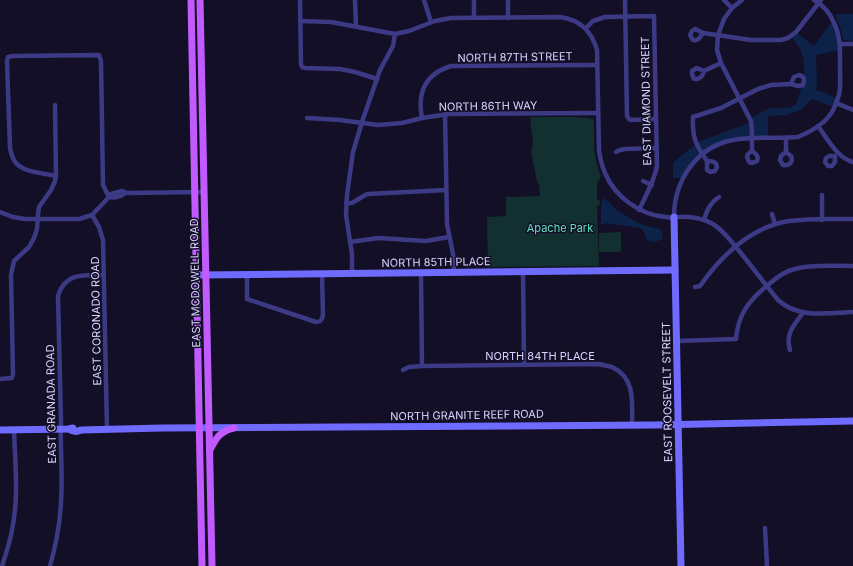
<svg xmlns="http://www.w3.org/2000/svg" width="853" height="566" viewBox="0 0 853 566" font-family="Inter,sans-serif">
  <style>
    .green { fill: #12302f }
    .water { fill: #0c2248 }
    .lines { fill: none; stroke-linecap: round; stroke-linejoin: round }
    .street { stroke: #3d3a85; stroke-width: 4.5 }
    .secondary { stroke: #6f6bff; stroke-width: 7 }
    .primary { stroke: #c25bff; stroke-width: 7 }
    .labels { text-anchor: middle; stroke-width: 3; stroke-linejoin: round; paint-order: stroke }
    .street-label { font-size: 11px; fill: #d9d4ff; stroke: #130f26 }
    .park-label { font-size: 11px; fill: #5fe0c0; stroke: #130f26 }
  </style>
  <rect width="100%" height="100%" fill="#130f26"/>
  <!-- green -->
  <g class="green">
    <path d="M530,117H577C582,119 589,116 594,120C594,139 593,158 601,176L597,183V199L600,201L599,205L597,206L599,266L488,267L487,217L506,216V197L539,196L540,194L539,184L537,182L531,151L533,143Z"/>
    <path d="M621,232V252H599V233Z"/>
  </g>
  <!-- water -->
  <g class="water">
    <path d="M835,14H853V41L843,40L840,27Z"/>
    <path d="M833,20L840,50L816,55L817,82L816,90L826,93L837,99L834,107L812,99L802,109L787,115L768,116V138L735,140L702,154L683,178H673V163L696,144V143L751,122L750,118L770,108H789L796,104C801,93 806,70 803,58C802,50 795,42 791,36L796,32L814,46Z"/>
    <path d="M604,198L613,206L614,208L636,222L643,225L660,229C663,233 663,236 661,240L653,242L647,240L643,230L640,228L606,223L603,225L601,224V206L603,199Z"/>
  </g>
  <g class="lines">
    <!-- street -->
    <g class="street">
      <path d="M300,0L301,64L302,67L305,68L340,69L355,72L377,79"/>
      <path d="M355,0L356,26"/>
      <path d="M424,0L431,22"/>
      <path d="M474,0V18"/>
      <path d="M508,0V18"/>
      <path d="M625,0L627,116L629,119L631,120L656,119"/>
      <path d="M724,0L732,8"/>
      <path d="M742,0L732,8L724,19L718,35L717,50L721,63L751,121L752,132V151"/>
      <path d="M300,21L331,22L395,34L409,31L435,21L451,18L560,17C580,20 591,30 597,50L599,150C600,158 602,166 605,173C615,197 640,215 666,217C670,218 674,217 678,217C690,216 702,218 713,224C724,231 732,242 740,252C753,268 765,284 778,300C799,319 827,313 853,312"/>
      <path d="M586,28L593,21L605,17L654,16L657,166C654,182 646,195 639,210"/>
      <path d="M695,29L703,33C700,37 699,41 693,40L690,35L692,31Z"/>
      <path d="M703,33L751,40H781L788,38L796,32L821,0"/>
      <path d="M840,44H853"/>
      <path d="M697,68L704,71L702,76L698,79H694L692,74V71Z"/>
      <path d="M704,71L721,63"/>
      <path d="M799,75C804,76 805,80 803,85L798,86L791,84L794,77Z"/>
      <path d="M836,103L853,110"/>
      <path d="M445,114L447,224L453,254L454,272"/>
      <path d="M307,118L340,120L378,125L402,123L422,118L449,114L598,113"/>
      <path d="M422,118C417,93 425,74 451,66L597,65"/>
      <path d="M818,126C827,138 838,159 853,162"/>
      <path d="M752,151C756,154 759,156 757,161L752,163L749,162L747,157L748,154Z"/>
      <path d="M616,152L620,150L625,149L656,148"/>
      <path d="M786,152C787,152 790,156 791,156C794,163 788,166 783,165L780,160L781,156Z"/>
      <path d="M786,152V138"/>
      <path d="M829,156H835V162L832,166H828L825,162L826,158Z"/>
      <path d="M707,161C696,145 692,138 693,117L721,108L758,89L771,85L791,84"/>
      <path d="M707,161C712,161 716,161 717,167L715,171L710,172L707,170Z"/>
      <path d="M56,176C43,173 25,173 16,163C12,158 11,153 10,148L7,61L8,57L13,56L99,55L101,61L103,185L109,197"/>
      <path d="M643,181L652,185"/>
      <path d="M822,195V220"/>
      <path d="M109,197C115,198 121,197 125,193"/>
      <path d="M346,203H352L367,194L446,190"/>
      <path d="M0,212L13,217L25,219H79L92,215L109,197L111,194L122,191L127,193L204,192"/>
      <path d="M772,214L775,224"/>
      <path d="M92,215L99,227L103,240L107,429"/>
      <path d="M674,217C674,181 696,147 733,140C754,136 776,139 798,137C810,132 822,126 830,115C834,110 837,101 839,95C841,86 840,77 840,68C840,52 841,37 834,23C830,13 823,5 814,0"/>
      <path d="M704,220C707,210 710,203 719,197"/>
      <path d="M350,242L378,238L426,241L449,237"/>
      <path d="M523,272L524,365"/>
      <path d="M421,273L422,366"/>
      <path d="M352,274V254L346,215L347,195L353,152L363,119L380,70L393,46L395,34"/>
      <path d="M247,275V299L316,322C321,322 322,320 323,315L322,274"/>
      <path d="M695,287L700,286C721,256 751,227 789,221C810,218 832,219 853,219"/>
      <path d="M677,341L736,339C738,314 749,300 769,284C777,277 785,271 795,269C811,264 836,266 853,266"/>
      <path d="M790,350C785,334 794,325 803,313"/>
      <path d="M403,370L409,367L422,366L599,364C603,365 608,366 612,367C636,378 632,403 632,425"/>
      <path d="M0,379L12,378L13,374L11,275L14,261L29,247L34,238L37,229L38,214L39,207L51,190L55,181L56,176L55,105"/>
      <path d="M765,528L767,566"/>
      <path d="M2,566C6,554 10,542 12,530C19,497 15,463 14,430"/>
      <path d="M50,566C56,545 60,524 61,502C63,476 60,449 61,422L58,296C65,272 84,275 104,275"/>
    </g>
    <!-- secondary -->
    <g class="secondary">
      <path d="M674,217L681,566"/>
      <path d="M197,275L675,270"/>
      <path d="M69,429C73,432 77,432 81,430L162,428L654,425L853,421"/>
      <path d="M0,430L69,429L73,428"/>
    </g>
    <!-- primary -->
    <g class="primary">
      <path d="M191,0L202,566"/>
      <path d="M200,0L212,566"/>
      <path d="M210,450C216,438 220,431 234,428"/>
    </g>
  </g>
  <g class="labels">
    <!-- street labels -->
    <g class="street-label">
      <text transform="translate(515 57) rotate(-1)" y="4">NORTH 87TH STREET</text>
      <text transform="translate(646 101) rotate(-91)" y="4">EAST DIAMOND STREET</text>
      <text transform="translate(488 106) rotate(-1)" y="4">NORTH 86TH WAY</text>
      <text transform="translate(436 262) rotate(-1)" y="4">NORTH 85TH PLACE</text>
      <text transform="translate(195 283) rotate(-91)" y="4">EAST MCDOWELL ROAD</text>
      <text transform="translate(96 321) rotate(-91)" y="4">EAST CORONADO ROAD</text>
      <text x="540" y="360">NORTH 84TH PLACE</text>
      <text transform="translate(667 392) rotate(-91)" y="4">EAST ROOSEVELT STREET</text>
      <text transform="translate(51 404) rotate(-91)" y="4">EAST GRANADA ROAD</text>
      <text transform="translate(467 415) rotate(-1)" y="4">NORTH GRANITE REEF ROAD</text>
    </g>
    <!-- park labels -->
    <g class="park-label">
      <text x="560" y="232">Apache Park</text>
    </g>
  </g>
</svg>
